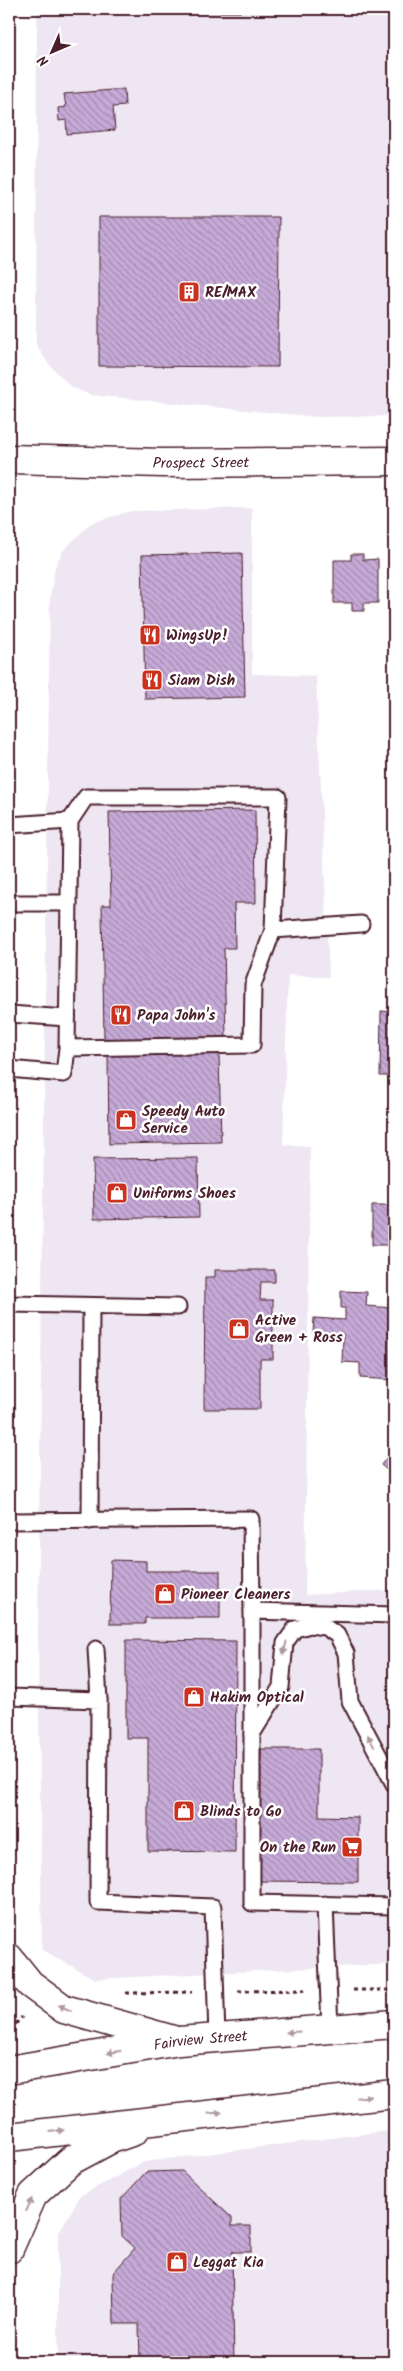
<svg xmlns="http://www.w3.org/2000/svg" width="403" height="2371" viewBox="0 0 403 2371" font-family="Kalam,sans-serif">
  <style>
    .built { fill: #eee6f3 }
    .building { fill: url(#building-back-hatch); stroke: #4a1f2b }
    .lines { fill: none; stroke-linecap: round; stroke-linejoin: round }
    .service-casing { stroke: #4a1f2b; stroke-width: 19 }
    .tertiary-casing { stroke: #4a1f2b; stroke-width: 31 }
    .secondary-casing { stroke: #4a1f2b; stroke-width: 31 }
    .path { stroke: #4a1f2b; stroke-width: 3; stroke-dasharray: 4 4; stroke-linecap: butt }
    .service { stroke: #fff; stroke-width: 15 }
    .tertiary { stroke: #fff; stroke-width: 28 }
    .secondary { stroke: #fff; stroke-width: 28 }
    .oneway { fill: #ae9aa0 }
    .labels { text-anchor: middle; stroke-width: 5; stroke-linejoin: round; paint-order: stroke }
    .poi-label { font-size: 15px; font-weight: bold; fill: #4a1f2b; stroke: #fff; text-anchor: start }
    .street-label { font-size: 15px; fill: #4a1f2b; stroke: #fff }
  </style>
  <defs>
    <pattern id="building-back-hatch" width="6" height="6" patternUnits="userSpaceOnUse" patternTransform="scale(1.25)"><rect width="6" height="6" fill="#c6aad7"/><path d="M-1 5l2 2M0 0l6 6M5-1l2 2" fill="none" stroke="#a38aaf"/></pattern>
  </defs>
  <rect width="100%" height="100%" fill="#fff"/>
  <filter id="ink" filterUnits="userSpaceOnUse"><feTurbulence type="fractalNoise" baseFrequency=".02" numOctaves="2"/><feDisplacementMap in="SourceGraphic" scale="10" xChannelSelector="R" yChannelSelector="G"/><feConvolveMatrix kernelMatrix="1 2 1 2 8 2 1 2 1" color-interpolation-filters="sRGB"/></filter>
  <g filter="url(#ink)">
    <!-- built -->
    <g class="built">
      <path d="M37,9H394V416L317,417L90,395L70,386L48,363L36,345Z"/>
      <path d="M252,508V674L316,676L329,977L288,975L283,1145L310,1146L305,1595L394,1590V1964L95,1979L42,1950L38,1633L50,598L55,567L63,551L91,523L131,511Z"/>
      <path d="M394,2130V2362H58V2234L80,2196L144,2162Z"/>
    </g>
    <!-- building -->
    <g class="building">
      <rect x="130" y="9" width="110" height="3"/>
      <path d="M124,89L125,106L113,107L115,130L67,134L66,120L59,121L58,108L66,107L64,94Z"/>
      <path d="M99,217H279L278,367L99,366Z"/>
      <path d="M242,553L245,697L145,699L142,555Z"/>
      <path d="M351,554H363V560L378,559V603H364V611H352V603H334V560H351Z"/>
      <path d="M255,810L256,903H234L235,948H224L226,1038L104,1040L102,905H111L109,812Z"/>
      <path d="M381,1011L394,1012V1076H380Z"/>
      <path d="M219,1053L221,1142L109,1144L108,1055Z"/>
      <path d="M198,1158L199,1217L94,1219L93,1159Z"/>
      <path d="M372,1205H394V1278L393,1245H372Z"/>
      <path d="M215,1270H275V1282H261L260,1300H273V1359H260V1409H204L205,1277H215Z"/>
      <path d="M341,1291L367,1292L366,1306L394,1308V1380L360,1378V1363L342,1362L343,1335L313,1334L314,1318L345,1320V1308H341Z"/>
      <path d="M394,1448V1480L391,1477L393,1475L381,1465Z"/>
      <path d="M111,1560L146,1561V1571H220V1618H145V1624H110Z"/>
      <path d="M126,1640L236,1641L235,1852L148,1851V1738H126Z"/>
      <path d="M261,1749H319V1816L358,1817V1882L260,1881Z"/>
      <path d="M182,2171L232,2218V2226H251V2252H232L234,2362H140L139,2324H114L113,2273L135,2248L122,2236L121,2199L146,2172Z"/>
    </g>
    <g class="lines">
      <!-- service casing -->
      <g class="service-casing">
        <g id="service">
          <path d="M9,825L70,821"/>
          <path d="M9,903H69"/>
          <path d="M273,930L361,924"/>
          <path d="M9,1014L67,1018"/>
          <path d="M9,1069L64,1074L67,1048L70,821L86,797H278L273,930L253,985L252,1045L67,1048"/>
          <path d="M9,1304L178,1307"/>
          <path d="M9,1521L251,1519L252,1611"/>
          <path d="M90,1521L91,1306"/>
          <path d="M394,1615L252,1611V1903L394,1906"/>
          <path d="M96,1649L99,1700"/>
          <path d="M9,1697L99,1700L98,1902L213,1907L217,2038"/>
          <path d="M252,1734L281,1687L285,1643L295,1629L310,1625L325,1627L337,1635L346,1653L350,1701L394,1784"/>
          <path d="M325,1904L330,2029"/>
        </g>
      </g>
      <!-- tertiary casing -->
      <g class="tertiary-casing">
        <g id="tertiary">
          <path id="s1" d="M9,459L163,463L394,461"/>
        </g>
      </g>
      <!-- secondary casing -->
      <g class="secondary-casing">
        <g id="secondary">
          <path d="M9,1958L30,1984L64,2009L173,2040"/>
          <path id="s2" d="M9,2070L179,2041L394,2024"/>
          <path d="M9,2137L394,2094"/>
          <path d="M9,2249L33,2195L70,2161L111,2139L134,2131"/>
        </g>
      </g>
      <!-- path -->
      <g class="path">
        <path d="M353,1990H394"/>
        <path d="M238,1991L305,1990"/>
        <path d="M126,1993L192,1992"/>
        <path d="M9,2028H12L22,2017"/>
      </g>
      <!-- service -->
      <use href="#service" class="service"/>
      <!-- tertiary -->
      <use href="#tertiary" class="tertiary"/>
      <!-- secondary -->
      <use href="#secondary" class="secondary"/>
    </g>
    <!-- one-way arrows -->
    <defs><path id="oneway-solid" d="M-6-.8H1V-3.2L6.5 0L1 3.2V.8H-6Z" transform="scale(1.25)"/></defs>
    <g class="oneway">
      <use href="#oneway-solid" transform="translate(285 1648) rotate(103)"/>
      <use href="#oneway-solid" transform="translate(371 1741) rotate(-118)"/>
      <use href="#oneway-solid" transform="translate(65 2008) rotate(-156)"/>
      <use href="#oneway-solid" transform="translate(293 2032) rotate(176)"/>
      <use href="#oneway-solid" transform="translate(114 2052) rotate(170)"/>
      <use href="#oneway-solid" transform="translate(364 2097) rotate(-6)"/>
      <use href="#oneway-solid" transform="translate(215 2113) rotate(-6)"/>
      <use href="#oneway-solid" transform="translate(57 2131) rotate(-7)"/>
      <use href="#oneway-solid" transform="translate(29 2205) rotate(-66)"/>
    </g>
  </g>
  <!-- icons -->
  <defs>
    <g id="building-square" transform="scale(1.125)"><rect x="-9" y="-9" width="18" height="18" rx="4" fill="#c8321e" stroke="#fff"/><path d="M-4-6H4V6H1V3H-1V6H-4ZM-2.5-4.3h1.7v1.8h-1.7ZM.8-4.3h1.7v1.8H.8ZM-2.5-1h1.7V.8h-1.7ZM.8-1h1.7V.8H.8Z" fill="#fff"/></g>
    <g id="restaurant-square" transform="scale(1.125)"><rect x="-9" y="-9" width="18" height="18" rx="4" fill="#c8321e" stroke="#fff"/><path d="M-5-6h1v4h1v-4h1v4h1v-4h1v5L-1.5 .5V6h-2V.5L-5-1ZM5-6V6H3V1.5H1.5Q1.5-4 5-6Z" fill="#fff"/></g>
    <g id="shop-square" transform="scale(1.125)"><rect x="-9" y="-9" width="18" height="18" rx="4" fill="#c8321e" stroke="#fff"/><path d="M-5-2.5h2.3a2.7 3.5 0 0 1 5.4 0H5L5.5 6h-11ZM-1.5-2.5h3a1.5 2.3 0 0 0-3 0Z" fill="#fff"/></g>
    <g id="supermarket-square" transform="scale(1.125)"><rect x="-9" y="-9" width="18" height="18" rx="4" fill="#c8321e" stroke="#fff"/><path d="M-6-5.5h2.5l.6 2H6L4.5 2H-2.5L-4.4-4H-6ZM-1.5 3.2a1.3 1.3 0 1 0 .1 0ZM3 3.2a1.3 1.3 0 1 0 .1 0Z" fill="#fff"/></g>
  </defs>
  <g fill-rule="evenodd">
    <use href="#building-square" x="189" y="292"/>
    <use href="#restaurant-square" x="150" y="635"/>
    <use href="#restaurant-square" x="152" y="680"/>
    <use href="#restaurant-square" x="121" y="1015"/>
    <use href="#shop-square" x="126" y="1120"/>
    <use href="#shop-square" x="117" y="1193"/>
    <use href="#shop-square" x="239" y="1329"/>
    <use href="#shop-square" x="165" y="1594"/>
    <use href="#shop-square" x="194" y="1697"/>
    <use href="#shop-square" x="184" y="1811"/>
    <use href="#supermarket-square" x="352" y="1847"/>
    <use href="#shop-square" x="177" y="2262"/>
  </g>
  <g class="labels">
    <!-- poi labels -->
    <g class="poi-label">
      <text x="205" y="297">RE/MAX</text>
      <text x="166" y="640">WingsUp!</text>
      <text x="168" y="685">Siam Dish</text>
      <text x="137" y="1020">Papa John's</text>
      <text x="142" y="1116">Speedy Auto<tspan x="142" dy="17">Service</tspan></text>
      <text x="133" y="1198">Uniforms Shoes</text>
      <text x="255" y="1325">Active<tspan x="255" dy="17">Green + Ross</tspan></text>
      <text x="181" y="1599">Pioneer Cleaners</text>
      <text x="210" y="1702">Hakim Optical</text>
      <text x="200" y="1816">Blinds to Go</text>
      <text x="336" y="1852" text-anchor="end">On the Run</text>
      <text x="193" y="2267">Leggat Kia</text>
    </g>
    <!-- street labels -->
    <g class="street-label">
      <text dy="5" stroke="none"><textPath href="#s1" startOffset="192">Prospect Street</textPath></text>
      <text dy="5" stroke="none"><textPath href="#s2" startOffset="194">Fairview Street</textPath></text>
    </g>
  </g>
  <!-- margin -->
  <rect width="403" height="2371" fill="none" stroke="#fff" stroke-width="30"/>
  <rect x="15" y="15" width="373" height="2341" fill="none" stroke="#4a1f2b" stroke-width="2" filter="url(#ink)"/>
  <!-- north arrow -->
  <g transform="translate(52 52) rotate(225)" stroke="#ffffff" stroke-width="4" paint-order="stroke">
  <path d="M0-4L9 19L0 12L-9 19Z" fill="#4a1f2b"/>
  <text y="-8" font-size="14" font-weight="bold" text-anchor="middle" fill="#4a1f2b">N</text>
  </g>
</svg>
